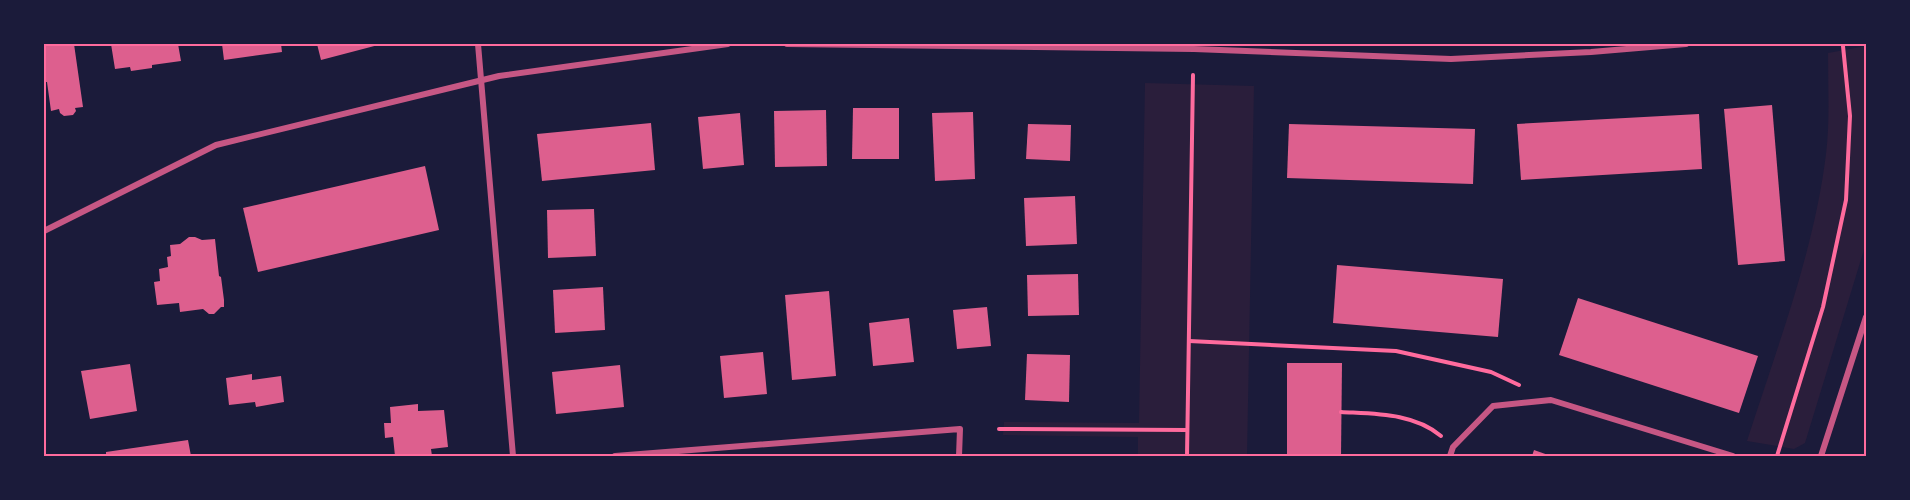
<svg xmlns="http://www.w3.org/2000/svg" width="1910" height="500" viewBox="0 0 1910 500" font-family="'Playfair Display',serif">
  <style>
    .green { fill: #2a1e3b }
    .building { fill: #dd5f8e }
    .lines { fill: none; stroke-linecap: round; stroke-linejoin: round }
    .path { stroke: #ff6b9d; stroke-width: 4 }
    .minor { stroke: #c65784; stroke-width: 6 }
    .neatline { fill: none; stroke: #ff6b9d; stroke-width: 2 }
  </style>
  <rect width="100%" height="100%" fill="#1b1b3a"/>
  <!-- green -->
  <g class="green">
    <path d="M1866,46V243L1805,443L1794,449L1747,441C1777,347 1814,252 1826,154C1830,121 1828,87 1828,53Z"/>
    <path d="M1145,83L1254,86L1247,456H1138V437L1003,435L1004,422L1139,423Z"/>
  </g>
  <!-- building -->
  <g class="building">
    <path d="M45,44H74L83,107L75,108L76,111L73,115L64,116L60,113L59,109L51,111L47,82H44Z"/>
    <path d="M111,44H178L181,61L152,65V68L131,71L130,67L115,69Z"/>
    <path d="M222,44H281L282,52L224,60Z"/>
    <path d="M317,44H382L321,60Z"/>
    <path d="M1772,105L1785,261L1738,265L1724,109Z"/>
    <path d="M853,108H899V159H852Z"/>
    <path d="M826,110L827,166L775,167L774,111Z"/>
    <path d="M973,112L975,179L935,181L932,113Z"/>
    <path d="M740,113L744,165L703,169L698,117Z"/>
    <path d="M1699,114L1702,169L1521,180L1517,124Z"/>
    <path d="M651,123L655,170L542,181L537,134Z"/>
    <path d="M1028,124L1071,125L1070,161L1026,159Z"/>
    <path d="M1289,124L1475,129L1473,184L1287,178Z"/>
    <path d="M425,166L439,230L258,272L243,208Z"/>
    <path d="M1075,196L1077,244L1026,246L1024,198Z"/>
    <path d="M594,209L596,256L548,258L547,210Z"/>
    <path d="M189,237H195L202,240L215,239L219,276L221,277L224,300V307H221L214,314H209L203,309L180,312L179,303L157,305L154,282L160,281L159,269L168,267L167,257L171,256L170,245L180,244Z"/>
    <path d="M1337,265L1503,279L1498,337L1333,323Z"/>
    <path d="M1078,274L1079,315L1028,316L1027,275Z"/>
    <path d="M603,287L605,330L555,333L553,290Z"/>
    <path d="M829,291L836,376L792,380L785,295Z"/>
    <path d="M1578,298L1758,356L1739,413L1559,355Z"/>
    <path d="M987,307L991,346L957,349L953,310Z"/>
    <path d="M909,318L914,362L873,366L869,323Z"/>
    <path d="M763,352L767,394L724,398L720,356Z"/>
    <path d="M1027,354L1070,355L1069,402L1025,400Z"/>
    <path d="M1287,363H1342L1341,456H1287Z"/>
    <path d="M130,364L137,411L90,419L81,371Z"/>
    <path d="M620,365L624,407L556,414L552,372Z"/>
    <path d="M252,374V380L281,376L284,402L256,407L255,402L229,405L226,378Z"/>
    <path d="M418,404V411L444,410L448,447L431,449L432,456H395L393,437L385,438L384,423H391L390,407Z"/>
    <path d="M188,440L191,456H106V452Z"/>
    <path d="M1534,450L1551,456H1532Z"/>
  </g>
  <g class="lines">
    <!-- path -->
    <g class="path">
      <path d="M1189,341L1396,351L1491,372L1519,385"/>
      <path d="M1341,412C1375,414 1414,413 1441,436"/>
      <path d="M999,429L1187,430"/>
      <path d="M1187,456L1193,75"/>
      <path d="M1777,456L1823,307L1846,200L1850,116L1843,46"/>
    </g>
    <!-- minor -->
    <g class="minor">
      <path d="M478,44L513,456"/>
      <path d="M787,44L1194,49L1451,59L1591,52L1686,44"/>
      <path d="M44,231L216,145L499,76L728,44"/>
      <path d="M615,456L960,429L959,456"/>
      <path d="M1450,456L1453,447L1493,406L1551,400L1733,456"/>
      <path d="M1821,456L1866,317"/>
    </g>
  </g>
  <!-- border -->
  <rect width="1910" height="500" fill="none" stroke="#1b1b3a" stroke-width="90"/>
  <rect x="45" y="45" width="1820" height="410" class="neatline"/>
</svg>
